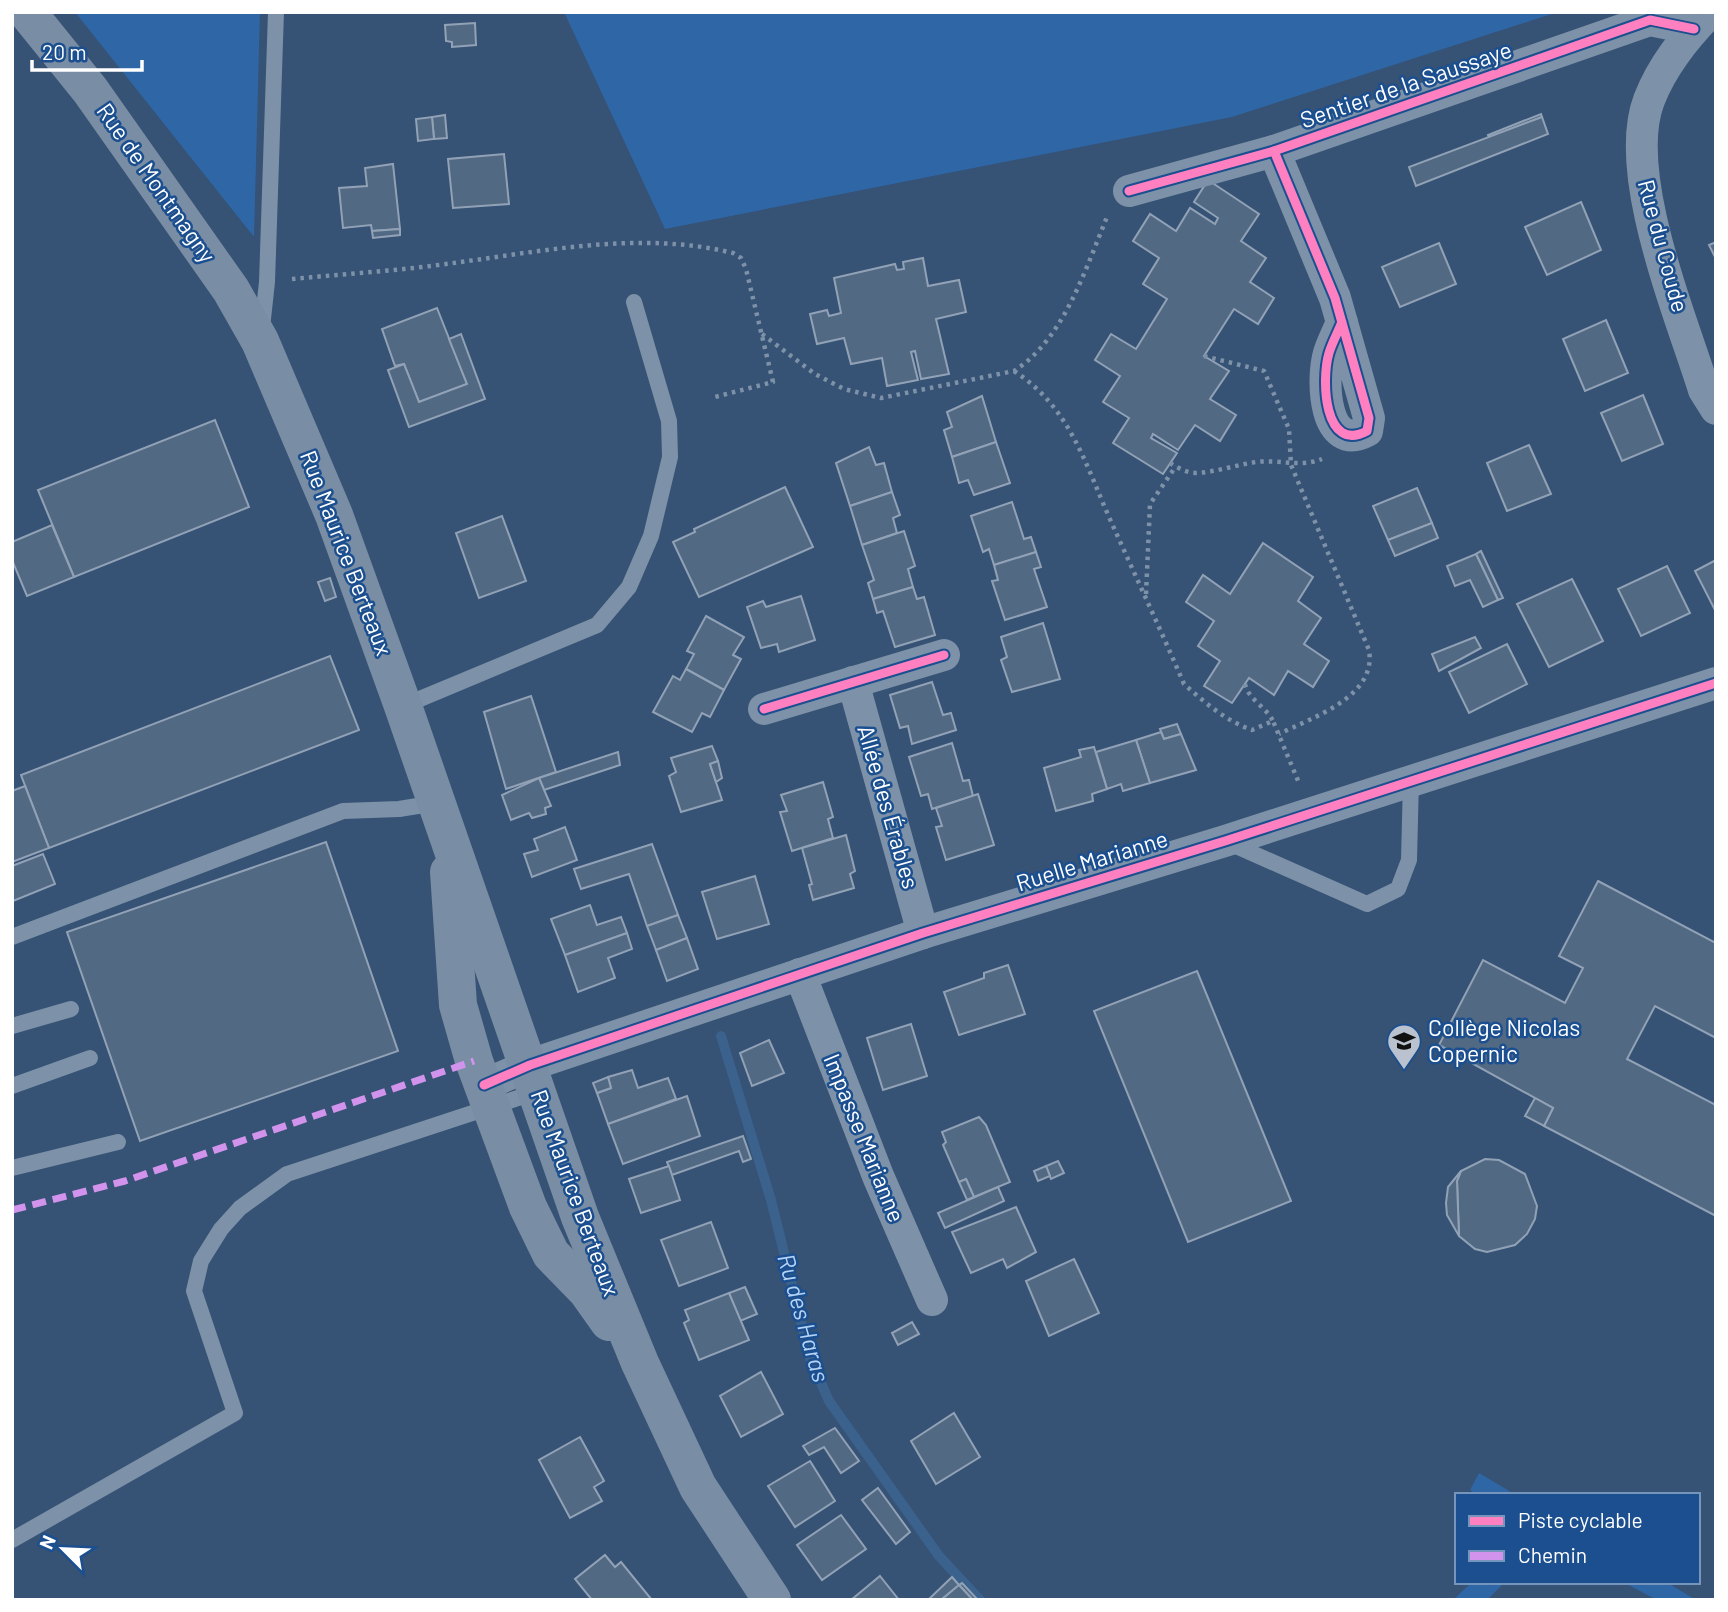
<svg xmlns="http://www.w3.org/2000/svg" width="1728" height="1612" viewBox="0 0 1728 1612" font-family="Barlow,sans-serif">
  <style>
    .green { fill: #2f66a5 }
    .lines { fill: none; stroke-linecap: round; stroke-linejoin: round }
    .stream { stroke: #3b618d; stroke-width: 10 }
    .building { fill: #526984; stroke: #92a2b6; stroke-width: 2 }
    .path { stroke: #7d92a8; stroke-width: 4.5; stroke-dasharray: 3.5 5; stroke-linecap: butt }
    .service { stroke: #7d92a8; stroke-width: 16 }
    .minor { stroke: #7d92a8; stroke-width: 32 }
    .secondary { stroke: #798da4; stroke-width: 38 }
    .quiet { stroke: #d193ec; stroke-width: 7; stroke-dasharray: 14 7; stroke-linecap: butt }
    .cycleway-casing { stroke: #1b4f8f; stroke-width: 13 }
    .cycleway { stroke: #ff80c0; stroke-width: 9 }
    .labels { text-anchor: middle; stroke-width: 5; stroke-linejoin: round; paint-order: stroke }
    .street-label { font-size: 23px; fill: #fff; stroke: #1b4f8f }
    .poi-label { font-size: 23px; fill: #fff; stroke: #1b4f8f; text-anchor: start }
    .water-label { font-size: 24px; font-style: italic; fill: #b5d3f5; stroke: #1b4f8f }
  </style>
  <rect width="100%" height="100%" fill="#365274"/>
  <!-- green -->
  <g class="green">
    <path d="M75,12H260L254,237Z"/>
    <path d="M564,12H1558L1232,117L665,229Z"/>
    <path d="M1479,1473L1516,1495H1477L1470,1490Z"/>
    <path d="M1472,1582H1505L1487,1600H1453Z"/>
    <path d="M1623,1582H1666L1696,1600H1657Z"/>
  </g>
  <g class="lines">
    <!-- stream -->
    <path class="stream" d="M721,1036L771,1200L810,1358L829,1401L939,1556L980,1600"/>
  </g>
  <!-- building -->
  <g class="building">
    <path d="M475,23L476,45L452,47V42L446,41L445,25Z"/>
    <path d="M1541,114L1542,117L1489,137L1488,135Z"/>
    <path d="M445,115L447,138L434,139L432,117Z"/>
    <path d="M432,117L434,139L418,141L416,119Z"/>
    <path d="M1542,117L1548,134L1416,186L1409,167Z"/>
    <path d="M504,154L509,204L453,208L448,159Z"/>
    <path d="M393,164L400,229L372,231L371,225L343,228L339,188L367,186L365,168Z"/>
    <path d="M1208,180L1259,214L1241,241L1266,258L1250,282L1274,298L1258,324L1234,309L1204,356L1229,371L1210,399L1236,415L1220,441L1195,425L1178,450L1153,434L1151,438L1177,453L1163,474L1113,443L1129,418L1103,402L1120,376L1095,360L1111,334L1136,349L1167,299L1143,284L1159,258L1133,241L1150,214L1176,231L1190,208L1215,224L1218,218L1194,202Z"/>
    <path d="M1581,202L1601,250L1547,275L1525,227Z"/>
    <path d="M400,229V235L373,238L372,231Z"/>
    <path d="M1716,242V259L1709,245Z"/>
    <path d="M1439,243L1456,284L1400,307L1382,267Z"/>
    <path d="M923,258L928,286L959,280L966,312L936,319L949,374L921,379L915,351L911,352L918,380L887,386L882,358L851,364L844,338L817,344L810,314L827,310L829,316L841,313L834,278L895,264L897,270L904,269L903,262Z"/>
    <path d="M437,308L467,384L419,402L404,364L395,366L382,329Z"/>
    <path d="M1606,320L1628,373L1585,391L1563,339Z"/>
    <path d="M461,334L485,399L409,427L388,370L404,364L419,402L467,384L449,339Z"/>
    <path d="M1643,395L1663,444L1622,461L1601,413Z"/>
    <path d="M982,396L996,442L952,457L944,430L952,427L947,412Z"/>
    <path d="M215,420L249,507L74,577L38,490Z"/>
    <path d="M996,442L1010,483L974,495L968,480L959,483L952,457Z"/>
    <path d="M1529,445L1551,494L1507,511L1487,463Z"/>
    <path d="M869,447L876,465L884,463L892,492L850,506L836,463Z"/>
    <path d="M785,487L813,547L699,597L673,542L695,532L694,529Z"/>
    <path d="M1417,488L1432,523L1388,540L1373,506Z"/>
    <path d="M892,492L900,515L893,518L897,533L862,545L850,506Z"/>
    <path d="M1012,502L1024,539L1031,537L1036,552L994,565L989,549L983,552L971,516Z"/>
    <path d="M502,516L526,581L479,598L456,533Z"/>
    <path d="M1432,523L1438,538L1395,556L1388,540Z"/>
    <path d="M52,525L74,577L27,596L12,560V542Z"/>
    <path d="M904,531L915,566L908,569L913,587L873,599L868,583L874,580L862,545Z"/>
    <path d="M1263,543L1313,577L1298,601L1321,618L1304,644L1329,661L1313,687L1288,671L1274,695L1249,678L1232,703L1204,686L1220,661L1198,646L1214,621L1186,602L1203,575L1230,594Z"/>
    <path d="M1481,551L1503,598L1498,600L1476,554Z"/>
    <path d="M1036,552L1041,567L1034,569L1047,607L1005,620L992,581L998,580L994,565Z"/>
    <path d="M1476,554L1498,600L1483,607L1470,580L1455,586L1447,566Z"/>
    <path d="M1716,560V612L1695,571Z"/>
    <path d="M1667,566L1690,613L1641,636L1618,589Z"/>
    <path d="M330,578L336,597L325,601L318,582Z"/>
    <path d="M1572,579L1603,641L1549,667L1517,604Z"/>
    <path d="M913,587L917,599L924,597L935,635L895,647L883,611L877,613L873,599Z"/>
    <path d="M801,596L815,640L779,652L777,644L761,648L747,607L763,601L766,607Z"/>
    <path d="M706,616L744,637L733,655L741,659L724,690L686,669L694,654L687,651Z"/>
    <path d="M1043,623L1060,679L1012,692L1001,660L1007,657L1001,637Z"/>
    <path d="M1475,637L1481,648L1439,671L1432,654Z"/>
    <path d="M1507,644L1527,684L1469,713L1449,672Z"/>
    <path d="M330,656L359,730L49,848L21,775Z"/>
    <path d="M686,669L724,690L710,717L702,713L692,732L653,712L673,676L680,680Z"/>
    <path d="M932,682L943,715L951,713L956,730L912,744L908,726L900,728L890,695Z"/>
    <path d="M531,696L556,772L506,789L484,712Z"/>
    <path d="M1177,724L1181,734L1164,739L1160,729Z"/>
    <path d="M1161,732L1164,739L1181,734L1196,770L1150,783L1136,740Z"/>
    <path d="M1136,740L1150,783L1123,791L1121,784L1107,789L1096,752Z"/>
    <path d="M952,743L963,781L969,780L973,796L932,809L928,794L921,796L909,757Z"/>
    <path d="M712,746L718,761L710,764L722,800L681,812L669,776L676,772L671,758Z"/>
    <path d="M1094,747L1107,789L1092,794L1093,801L1056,811L1044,768L1081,757L1079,750Z"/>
    <path d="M618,752L620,765L544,790L539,778Z"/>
    <path d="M718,761L722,778L716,782L710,764Z"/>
    <path d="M539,778L551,806L545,808L546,814L532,818L529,813L511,820L502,795Z"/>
    <path d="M823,782L833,817L828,819L833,838L792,851L780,812L787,811L781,795Z"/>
    <path d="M25,786L49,848L12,862V791Z"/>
    <path d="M978,794L994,845L946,860L936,827L942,826L936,808Z"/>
    <path d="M565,827L577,860L532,877L524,854L538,850L534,839Z"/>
    <path d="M846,835L855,871L850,874L854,888L813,900L809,885L812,884L802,848Z"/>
    <path d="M326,842L398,1051L140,1141L67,932Z"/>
    <path d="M652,844L678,915L647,926L629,874L581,889L574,869Z"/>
    <path d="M43,854L55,884L13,901L12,866Z"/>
    <path d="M755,876L769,924L717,939L702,892Z"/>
    <path d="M1598,881L1716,943V1038L1655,1006L1627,1059L1716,1105V1216L1544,1126L1553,1108L1439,1045L1483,960L1565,1003L1583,968L1559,956Z"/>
    <path d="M590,905L597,925L621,917L627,933L565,955L551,919Z"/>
    <path d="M678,915L687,938L656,950L647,926Z"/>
    <path d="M627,933L632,949L608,958L615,978L578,992L565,955Z"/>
    <path d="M687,938L698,969L667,981L656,950Z"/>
    <path d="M1008,965L1025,1014L959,1035L944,992L984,978V973Z"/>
    <path d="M1197,971L1291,1201L1188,1242L1094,1011Z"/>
    <path d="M911,1024L927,1076L883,1090L867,1038Z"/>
    <path d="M769,1040L784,1073L752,1086L740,1053Z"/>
    <path d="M632,1070L638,1088L668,1078L676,1099L608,1124L597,1093L611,1088L608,1077Z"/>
    <path d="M608,1077L611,1088L597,1093L593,1083Z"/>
    <path d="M687,1096L700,1136L623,1164L608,1124Z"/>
    <path d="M1535,1098L1553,1108L1544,1126L1525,1116Z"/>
    <path d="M979,1117L986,1125L1010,1182L974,1197L966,1179L959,1182L943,1145L946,1142L942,1132Z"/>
    <path d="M743,1136L751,1159L743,1162L739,1151L672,1175L667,1162Z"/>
    <path d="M1485,1159L1499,1160L1525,1174L1537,1206L1535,1219L1527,1234L1515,1245L1487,1252L1475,1249L1459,1236L1457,1181L1461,1171Z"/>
    <path d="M1058,1161L1064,1173L1051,1179L1046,1166Z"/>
    <path d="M669,1166L680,1200L641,1213L629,1179Z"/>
    <path d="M1046,1166L1050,1176L1038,1181L1034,1171Z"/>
    <path d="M1461,1171L1457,1181L1459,1236L1447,1215L1446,1203L1448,1187Z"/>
    <path d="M966,1179L974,1197L967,1200L959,1182Z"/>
    <path d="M998,1187L1004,1201L945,1228L938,1213Z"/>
    <path d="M1016,1207L1036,1252L1007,1268L1003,1259L971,1273L952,1232Z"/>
    <path d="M711,1222L728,1268L679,1286L661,1240Z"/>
    <path d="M1074,1259L1099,1313L1049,1336L1026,1281Z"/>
    <path d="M745,1287L757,1314L740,1321L729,1293Z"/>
    <path d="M729,1293L749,1340L699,1360L684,1323L689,1320L685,1310Z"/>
    <path d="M912,1322L919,1334L898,1345L892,1333Z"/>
    <path d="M761,1372L783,1414L741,1437L720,1396Z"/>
    <path d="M954,1413L980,1457L936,1484L911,1441Z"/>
    <path d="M835,1428L859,1461L841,1473L824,1447L809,1455L803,1446Z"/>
    <path d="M580,1437L604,1481L594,1487L602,1501L570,1518L539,1460Z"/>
    <path d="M810,1461L835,1501L795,1527L768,1486Z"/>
    <path d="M878,1488L910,1532L896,1544L862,1500Z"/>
    <path d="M841,1515L866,1549L822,1580L797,1545Z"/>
    <path d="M605,1555L615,1567L621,1562L652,1600H592L575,1579Z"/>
    <path d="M880,1576L899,1600H851Z"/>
    <path d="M952,1577L959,1585L941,1600H928Z"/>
    <path d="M962,1583L978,1600H973L959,1585Z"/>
    <path d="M959,1585L973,1600H941Z"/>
  </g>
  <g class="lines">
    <!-- path -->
    <g class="path">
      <path d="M292,279C343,274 395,271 446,264C539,252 640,230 733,253L741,258L746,269L773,382L715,397"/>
      <path d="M762,334L815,374L844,389L881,398L1014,371C1064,339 1085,270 1107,217"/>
      <path d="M1204,356L1264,371L1289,429L1291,465L1369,650C1377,697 1313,717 1279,734"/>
      <path d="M1014,371C1069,407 1084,460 1109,517C1134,573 1160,628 1184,684C1204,702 1226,721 1252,730L1273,721L1299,783"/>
      <path d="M1170,463C1178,468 1187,473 1196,473C1216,472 1236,465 1256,462C1280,459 1299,468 1322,459"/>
      <path d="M1146,594L1150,504L1176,466"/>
      <path d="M1245,684C1248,699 1266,707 1273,721"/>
    </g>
    <!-- service -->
    <g class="service">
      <path d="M262,328L267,282L276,12"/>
      <path d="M403,706L597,625L629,587L651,536L670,457L669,421L634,302"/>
      <path d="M1227,842L1367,904L1398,889L1409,860L1411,779"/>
      <path d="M12,937L343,811L399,809L436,803"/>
      <path d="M12,1026L71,1009"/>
      <path d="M12,1086L90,1058"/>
      <path d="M12,1168L118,1142"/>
      <path d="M12,1540L235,1413L194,1291L201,1261L221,1229L240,1208L287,1174L536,1092"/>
    </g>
    <!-- minor -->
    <g class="minor">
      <path d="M1710,12C1685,38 1662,66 1649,100C1621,173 1681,316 1704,390L1716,409"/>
      <path d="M1274,151L1335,298L1369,418L1367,431C1324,454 1321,380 1329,353C1332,343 1338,332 1342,322"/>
      <path d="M1129,191L1274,151L1650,20L1694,29"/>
      <path d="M853,682L923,933"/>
      <path d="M764,709L944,655"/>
      <path d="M800,974L878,1176L932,1300"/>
      <path d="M484,1085L530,1065L923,933L1225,841L1716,683"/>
    </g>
    <!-- secondary -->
    <g class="secondary">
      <path d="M27,12L90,90L231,290L260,341L334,515L403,706L580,1217L640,1363L698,1487L772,1600"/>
      <path d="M449,872L458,1005L474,1061L528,1207L551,1254L587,1291L609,1322"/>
    </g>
    <!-- quiet -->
    <path class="quiet" d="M12,1210L125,1181L474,1061"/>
    <!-- cycleway casing -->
    <g class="cycleway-casing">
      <g id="cycleway">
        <path d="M1274,151L1335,298L1369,418L1367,431C1324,454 1321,380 1329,353C1332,343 1338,332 1342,322"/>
        <path d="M1129,191L1274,151L1650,20L1694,29"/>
        <path d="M764,709L944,655"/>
        <path d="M484,1085L530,1065L923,933L1225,841L1716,683"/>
      </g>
    </g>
    <!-- cycleway -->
    <use href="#cycleway" class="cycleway"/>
  </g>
  <!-- icons -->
  <defs>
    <g id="school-pin" transform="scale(1.75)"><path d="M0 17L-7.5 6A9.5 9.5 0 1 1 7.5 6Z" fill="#b9c2ce" stroke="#1b4f8f"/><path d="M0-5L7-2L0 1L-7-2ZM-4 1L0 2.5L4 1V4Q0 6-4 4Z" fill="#111"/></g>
  </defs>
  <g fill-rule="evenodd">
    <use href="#school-pin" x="1404" y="1041"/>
  </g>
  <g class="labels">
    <!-- street labels -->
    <g class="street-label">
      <text transform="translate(1406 85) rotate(-19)" y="8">Sentier de la Saussaye</text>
      <text transform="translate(156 183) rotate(55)" y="8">Rue de Montmagny</text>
      <text transform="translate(1663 246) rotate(75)" y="8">Rue du Coude</text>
      <text transform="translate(346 553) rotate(69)" y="8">Rue Maurice Berteaux</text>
      <text transform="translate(888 807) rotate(74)" y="8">Allée des Érables</text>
      <text transform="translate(1092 861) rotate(-17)" y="8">Ruelle Marianne</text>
      <text transform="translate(864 1138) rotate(68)" y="8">Impasse Marianne</text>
      <text transform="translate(575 1193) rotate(70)" y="8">Rue Maurice Berteaux</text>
    </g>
    <!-- poi labels -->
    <g class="poi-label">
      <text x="1428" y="1036">Collège Nicolas<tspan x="1428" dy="26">Copernic</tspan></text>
    </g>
    <!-- water labels -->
    <g class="water-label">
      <text transform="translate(803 1318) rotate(74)" y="8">Ru des Haras</text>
    </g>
  </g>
  <!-- border -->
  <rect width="1728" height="1612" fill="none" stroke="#ffffff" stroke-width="28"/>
  <!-- legend -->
  <rect x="1455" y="1493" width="245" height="91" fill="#1b4f8f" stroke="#7695bc" stroke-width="2"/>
  <rect x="1469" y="1516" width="35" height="10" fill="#ff80c0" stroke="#7695bc" stroke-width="2"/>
  <text x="1518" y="1528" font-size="21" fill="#ffffff">Piste cyclable</text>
  <rect x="1469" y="1551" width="35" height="10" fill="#d193ec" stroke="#7695bc" stroke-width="2"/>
  <text x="1518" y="1563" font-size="21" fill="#ffffff">Chemin</text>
  <!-- north arrow -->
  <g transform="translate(63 1549) rotate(294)" stroke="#1b4f8f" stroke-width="5" paint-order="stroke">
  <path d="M0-5L12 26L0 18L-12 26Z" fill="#ffffff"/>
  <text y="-10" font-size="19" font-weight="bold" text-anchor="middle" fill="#ffffff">N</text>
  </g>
  <!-- scale -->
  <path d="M32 60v10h110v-10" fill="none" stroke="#ffffff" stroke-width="3.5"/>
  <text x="42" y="60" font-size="21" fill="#ffffff" stroke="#1b4f8f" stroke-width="5" paint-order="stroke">20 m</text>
</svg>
